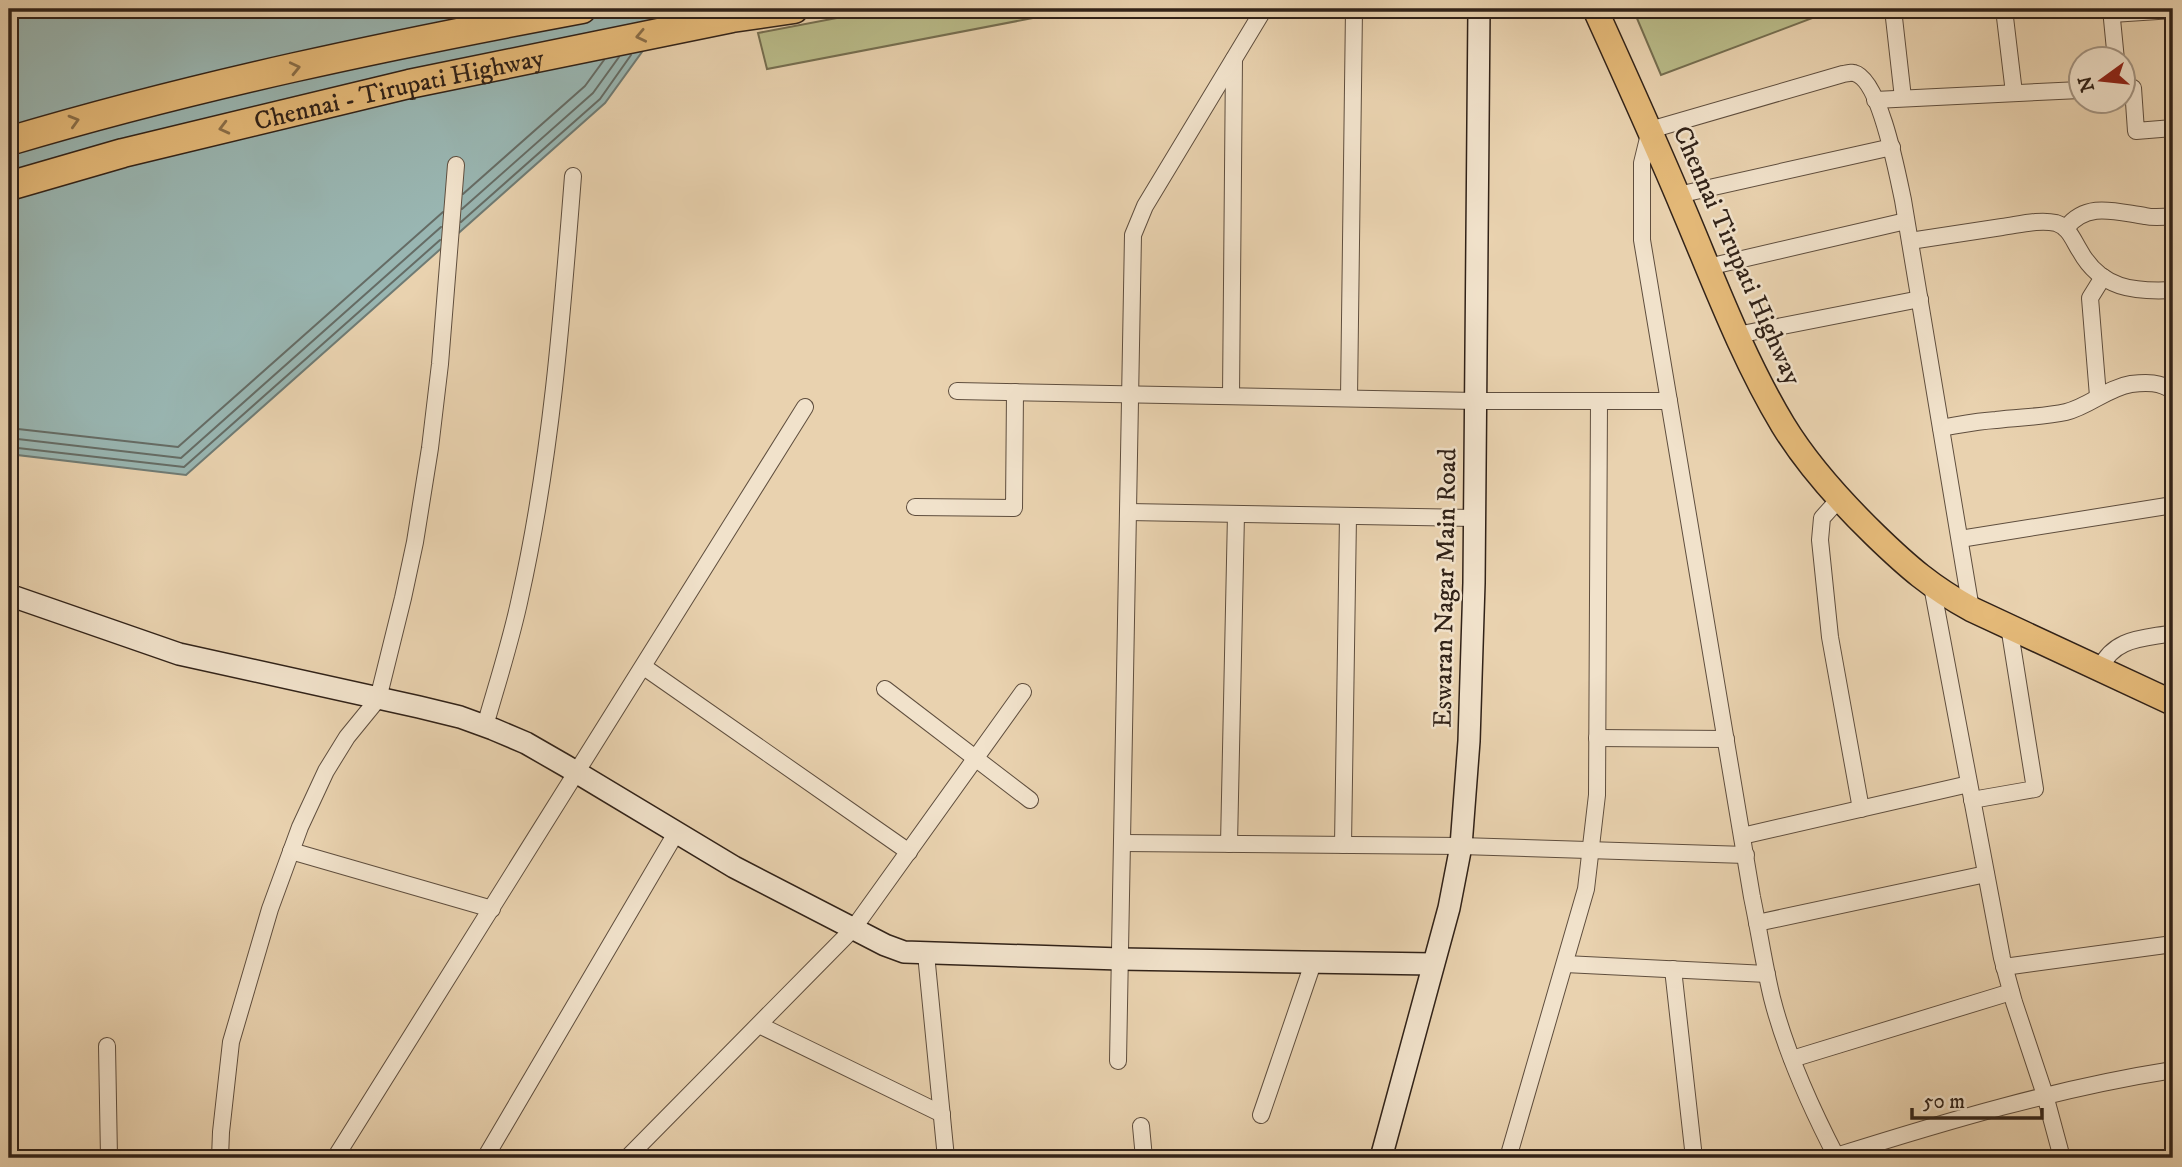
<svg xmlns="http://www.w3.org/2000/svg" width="2182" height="1167" viewBox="0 0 2182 1167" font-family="'IM FELL DW Pica',serif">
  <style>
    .green { fill: #b9bb89; stroke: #756e50; stroke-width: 2 }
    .water { fill: #99b6b2; stroke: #6f7b74; stroke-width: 2 }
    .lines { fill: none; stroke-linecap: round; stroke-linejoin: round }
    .shore { stroke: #656c65; stroke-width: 2 }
    .street-casing { stroke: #5f4e3e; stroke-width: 18 }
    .secondary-casing { stroke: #312218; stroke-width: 24 }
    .primary-casing { stroke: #312218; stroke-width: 27 }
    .highway-casing { stroke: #312218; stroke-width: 31 }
    .street { stroke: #f1e2cb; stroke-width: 16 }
    .secondary { stroke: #f1e2cb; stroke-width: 21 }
    .primary { stroke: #e4b978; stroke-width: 24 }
    .highway { stroke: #e4b978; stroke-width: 28 }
    .oneway { stroke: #8a6e48 }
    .labels { text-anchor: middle; stroke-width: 5; stroke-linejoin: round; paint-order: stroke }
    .street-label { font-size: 26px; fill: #312218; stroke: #f1e2cb }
  </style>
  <rect width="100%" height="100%" fill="#e9d2af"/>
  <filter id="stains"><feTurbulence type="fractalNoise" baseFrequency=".00286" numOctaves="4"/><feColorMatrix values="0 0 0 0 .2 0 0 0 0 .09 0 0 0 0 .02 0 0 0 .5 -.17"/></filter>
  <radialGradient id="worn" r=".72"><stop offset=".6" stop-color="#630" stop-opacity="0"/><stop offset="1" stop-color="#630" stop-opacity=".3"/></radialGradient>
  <!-- green -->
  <g class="green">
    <path d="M884,9H1080L767,69L758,33Z"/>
    <path d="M1633,9H1830L1831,11L1661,75Z"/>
  </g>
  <!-- water -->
  <path class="water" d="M9,9H673L605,103L186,475L9,454Z"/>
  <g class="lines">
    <!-- shore -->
    <g class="shore">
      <path d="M463,194L585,86L604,60"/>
      <path d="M462,209L593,93L619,57"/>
      <path d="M461,222L600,99L631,55"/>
      <path d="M9,428L178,447L443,212"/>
      <path d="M9,438L181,458L441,227"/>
      <path d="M9,447L184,467L440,240"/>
    </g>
    <!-- street casing -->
    <g class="street-casing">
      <g id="street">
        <path d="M1893,9L1903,98"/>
        <path d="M2004,9L2014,93"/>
        <path d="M2111,9L2116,60"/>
        <path d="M2112,14L2173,10"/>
        <path d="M2122,88H2133L2136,131L2173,128"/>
        <path d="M1875,100L2080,90"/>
        <path d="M1678,195L1892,147"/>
        <path d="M2066,228C2087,201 2116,212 2145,216C2154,218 2164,217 2173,216"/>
        <path d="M1910,241C1941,236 1971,232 2002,227C2018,225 2039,219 2056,223C2069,227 2073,240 2080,251C2101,289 2134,292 2173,290"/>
        <path d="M1708,267L1906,221"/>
        <path d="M1737,335L1920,299"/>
        <path d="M957,391L1476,401H1669"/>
        <path d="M1231,396L1234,59"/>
        <path d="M2098,396L2090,298L2103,277"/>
        <path d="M1349,398L1354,9"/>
        <path d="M1941,428C1959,425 1977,421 1996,420C2019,417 2044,417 2066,412C2090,406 2107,388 2131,384C2147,382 2160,382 2173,391"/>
        <path d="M1840,498L1822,518L1820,540L1830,637L1861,809"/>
        <path d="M915,507L1014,508L1015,392"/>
        <path d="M1128,512L1474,518"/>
        <path d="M1960,539L2173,505"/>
        <path d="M1932,586L2002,958L2014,1002L2045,1095L2062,1158"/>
        <path d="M644,667L909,852"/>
        <path d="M2100,668C2115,637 2143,639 2173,633"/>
        <path d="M885,689L1030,800"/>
        <path d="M485,726C497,684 511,641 520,598C551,459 562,318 573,176"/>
        <path d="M1597,738L1726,739"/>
        <path d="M1972,800L2035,789L2009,626"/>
        <path d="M1742,836L1969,784"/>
        <path d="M1122,843L1461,846L1746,855"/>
        <path d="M1229,844L1236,514"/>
        <path d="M1343,845L1348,516"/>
        <path d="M291,851L492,909"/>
        <path d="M1757,923L1986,874"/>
        <path d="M926,954L946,1158"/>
        <path d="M1565,964L1767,974"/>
        <path d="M2004,967L2173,944"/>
        <path d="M1673,969L1694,1158"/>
        <path d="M759,1025L942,1114"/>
        <path d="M107,1046L109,1158"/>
        <path d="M1792,1059L2011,992"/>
        <path d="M1118,1061L1133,235L1145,206L1264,9"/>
        <path d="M1261,1115L1313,963"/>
        <path d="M1141,1126L1144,1158"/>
        <path d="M1836,1156C1947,1121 2058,1088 2173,1070"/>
        <path d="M220,1158L221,1132L231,1042L270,909L300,827L326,771L347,737L378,699L403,598L415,542L430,448L440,364L456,165"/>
        <path d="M335,1158L805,407"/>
        <path d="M485,1158L676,833"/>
        <path d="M627,1158L853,929L1023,692"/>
        <path d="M1508,1158L1586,889L1597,795L1599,401"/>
        <path d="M1837,1158C1811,1108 1786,1053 1772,998C1764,965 1759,930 1752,897L1642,240V163L1650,130L1843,74C1845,74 1853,72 1854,73C1880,79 1898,177 1903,200L1971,609"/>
      </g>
    </g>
    <!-- secondary casing -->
    <g class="secondary-casing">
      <g id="secondary">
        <path d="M9,595L179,654L419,707L460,717L493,729L526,743L566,766L734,867L885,945L904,952L1120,959L1433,964"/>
        <path d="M1381,1158L1449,908L1461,846L1469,741L1474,583L1479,9"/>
      </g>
    </g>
    <!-- primary casing -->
    <g class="primary-casing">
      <path id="primary" d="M1595,9C1625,75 1655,141 1683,208C1714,281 1742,357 1783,425C1808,466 1841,502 1875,535C1908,567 1931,587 1971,609L2173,703"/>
    </g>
    <!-- highway casing -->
    <g class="highway-casing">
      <g id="highway">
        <path d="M9,141C197,85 389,45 582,9"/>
        <path id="s1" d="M9,186L123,153L409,84L732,18L794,9"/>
      </g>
    </g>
    <!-- street -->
    <use href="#street" class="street"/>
    <!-- secondary -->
    <use href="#secondary" class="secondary"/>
    <!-- primary -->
    <use href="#primary" class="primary"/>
    <!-- highway -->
    <use href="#highway" class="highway"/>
  </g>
  <!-- one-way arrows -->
  <defs><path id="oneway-chevron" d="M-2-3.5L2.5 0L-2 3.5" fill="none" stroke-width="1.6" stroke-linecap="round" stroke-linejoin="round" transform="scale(1.75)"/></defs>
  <g class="oneway">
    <use href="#oneway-chevron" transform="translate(641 36) rotate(168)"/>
    <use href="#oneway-chevron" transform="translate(295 68) rotate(-13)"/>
    <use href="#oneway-chevron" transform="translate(74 121) rotate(-16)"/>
    <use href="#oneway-chevron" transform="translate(224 128) rotate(166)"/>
  </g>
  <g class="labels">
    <!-- street labels -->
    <g class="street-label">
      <text dy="9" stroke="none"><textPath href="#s1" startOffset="402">Chennai - Tirupati Highway</textPath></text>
      <text transform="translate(1738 255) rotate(66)" y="9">Chennai Tirupati Highway</text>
      <text transform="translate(1444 588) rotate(-89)" y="9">Eswaran Nagar Main Road</text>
    </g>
  </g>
  <!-- margin -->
  <rect width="2182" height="1167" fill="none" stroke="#e9d2af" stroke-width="35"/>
  <rect x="10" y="10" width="2161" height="1146" fill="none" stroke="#312218" stroke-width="3.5"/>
  <rect x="18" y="18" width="2147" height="1132" fill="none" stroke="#312218" stroke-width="2"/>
  <!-- north arrow -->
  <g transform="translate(2102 80) rotate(255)"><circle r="33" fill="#f1e2cb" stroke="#a49583" stroke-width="2"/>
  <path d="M0-5L12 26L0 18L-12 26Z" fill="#8f2418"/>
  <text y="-10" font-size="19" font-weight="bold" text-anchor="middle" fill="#312218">N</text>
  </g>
  <!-- scale -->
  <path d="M1912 1108v10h130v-10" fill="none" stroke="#312218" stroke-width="3.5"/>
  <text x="1923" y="1108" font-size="21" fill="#312218" stroke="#f1e2cb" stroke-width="5" paint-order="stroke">50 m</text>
  <rect width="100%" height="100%" filter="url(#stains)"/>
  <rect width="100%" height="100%" fill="url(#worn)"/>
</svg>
